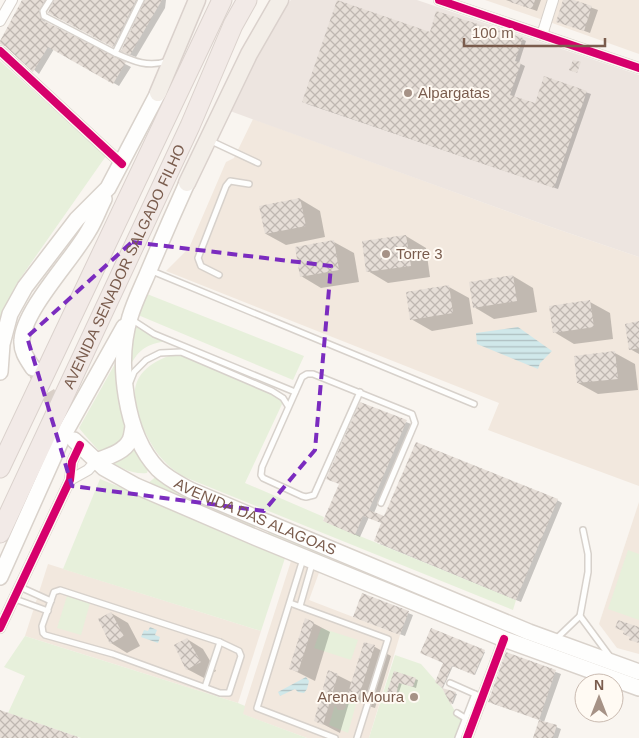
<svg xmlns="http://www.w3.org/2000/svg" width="639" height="738" viewBox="0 0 639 738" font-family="Helvetica,sans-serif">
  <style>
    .residential { fill: #f2e8de }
    .industrial { fill: #ede5e0 }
    .green { fill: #e7f0db }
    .water { fill: url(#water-rules) }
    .shadow { fill: #0003 }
    .building { fill: url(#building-cross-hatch) }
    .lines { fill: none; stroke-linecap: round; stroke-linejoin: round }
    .secondary-tunnel { stroke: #d9cfc7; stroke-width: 15; stroke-dasharray: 15 8; stroke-linecap: butt }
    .lane-casing { stroke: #d7d1cb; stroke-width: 8 }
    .street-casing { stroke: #d7d1cb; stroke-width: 12 }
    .secondary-casing { stroke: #d9d2cb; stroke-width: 18 }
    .primary-casing { stroke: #dad1cc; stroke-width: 19 }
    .highway-casing { stroke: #dad1cc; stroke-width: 21 }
    .lane { stroke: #fefefd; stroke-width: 5 }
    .street { stroke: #fefefd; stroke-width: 10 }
    .secondary { stroke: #fefefd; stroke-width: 15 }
    .primary { stroke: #f3eee8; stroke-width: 16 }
    .highway { stroke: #f2eae7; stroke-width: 19 }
    .cycleway-casing { stroke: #fffaf3; stroke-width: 11 }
    .cycleway { stroke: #d6006c; stroke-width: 8 }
    .marked { fill: none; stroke: #7b2cbf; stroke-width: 4; stroke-dasharray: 10 6; stroke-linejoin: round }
    .poi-dot { fill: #a69286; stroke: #fffaf3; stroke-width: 2 }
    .labels { text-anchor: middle; stroke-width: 4; stroke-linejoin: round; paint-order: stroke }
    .poi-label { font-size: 15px; fill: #7a5c4d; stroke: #fffaf3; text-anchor: start }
    .street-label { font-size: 15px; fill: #7a5c4d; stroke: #fffaf3 }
  </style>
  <defs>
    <pattern id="water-rules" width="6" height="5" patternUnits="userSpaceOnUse" patternTransform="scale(1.25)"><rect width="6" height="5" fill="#d0e8ea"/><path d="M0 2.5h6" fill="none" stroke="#aebfc0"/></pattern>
    <pattern id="building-cross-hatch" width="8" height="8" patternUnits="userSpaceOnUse" patternTransform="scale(1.25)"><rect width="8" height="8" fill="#e6ded7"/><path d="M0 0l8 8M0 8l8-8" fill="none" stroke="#bfb7b1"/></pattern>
  </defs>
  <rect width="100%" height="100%" fill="#f9f5f0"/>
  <!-- residential -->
  <g class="residential">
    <path d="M485,0H639V54L555,24Z"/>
    <path d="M253,119L548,226L639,257V486L488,430L499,403L166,271L189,248L226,162L234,158Z"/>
    <path d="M639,502V654L617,648L599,624Z"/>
    <path d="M292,558L320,570L309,600L400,635L369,738H307L242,714Z"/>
    <path d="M48,564L261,631L238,703L25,636Z"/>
  </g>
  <!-- industrial -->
  <path class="industrial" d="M291,0H417L639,75V257L548,226L230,111L276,15Z"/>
  <!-- green -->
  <g class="green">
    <path d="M0,61L106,156L17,283L0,320Z"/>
    <path d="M147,294L304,356L293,380L138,315Z"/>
    <path d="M135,322L167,341C147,344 139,349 130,366Z"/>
    <path d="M174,354L187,355L278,391L283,402L245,483L324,517L323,521L516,600L513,610L182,476C176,471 169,467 164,461C156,453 150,442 145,432C127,393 130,369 174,354Z"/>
    <path d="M116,362L123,419L128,431L149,467L147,473C118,476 96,448 79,428Z"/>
    <path d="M158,475L256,523L253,532L147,484Z"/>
    <path d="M100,479L286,555L261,631L63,569Z"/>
    <path d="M269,531L518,632L520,637L516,642L266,537Z"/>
    <path d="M628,550L639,554V620L608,609Z"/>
    <path d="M67,596L90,603L81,635L57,628Z"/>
    <path d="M321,628L358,640L351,660L314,648Z"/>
    <path d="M25,636L238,703L245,706L243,714L307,738H81L8,713L25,676L4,667Z"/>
    <path d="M395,655L421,664L442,688L456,713L466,724L461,738H369Z"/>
    <path d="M345,700L356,704L348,733L329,725L335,705L338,710H343L346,707Z"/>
  </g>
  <!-- water -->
  <g class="water">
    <path d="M518,327L552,351L540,363L538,369L477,344L476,333Z"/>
    <path d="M150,627L157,630L155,635L160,637L158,643L141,637L144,630L148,631Z"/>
    <path d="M306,677L309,681L307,689L304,693L298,692L295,689L280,696L278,692Z"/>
  </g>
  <!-- shadow -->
  <g class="shadow">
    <path d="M23,0H52L44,13L45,21L47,24L131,67L119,86L54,49L39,74L8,47L0,43Z"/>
    <path d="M56,0H144L119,49L55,16Z"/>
    <path d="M146,0H166L165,8L136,57L128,54Z"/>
    <path d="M506,0H541L537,11Z"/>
    <path d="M564,0H570L598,10L590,33L557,21Z"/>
    <path d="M431,33L522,39L526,41L519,63L525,66L514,97L536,104L545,78L591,94L558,189L307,104Z"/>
    <path d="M300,199L320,211L325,237L286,245L266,234Z"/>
    <path d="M406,236L426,248L430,277L388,283L368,271Z"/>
    <path d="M334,242L354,253L359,282L321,288L301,276Z"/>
    <path d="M513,276L533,288L537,312L494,319L474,307Z"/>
    <path d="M449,287L469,298L473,324L432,331L411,319Z"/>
    <path d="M590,302L610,313L613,339L574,344L554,332Z"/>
    <path d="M639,323V354L630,349Z"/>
    <path d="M615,353L635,364L638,390L598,394L578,383Z"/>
    <path d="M406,422L411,424L374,513L384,517L557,500L562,503L521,602L380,544L382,523L369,517L360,537L329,523Z"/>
    <path d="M363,595L413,615L405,636L359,619Z"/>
    <path d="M111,613L128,623L140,646L127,653L111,643Z"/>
    <path d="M313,623L330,632L315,681L291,669Z"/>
    <path d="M431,629L485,652L475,675L453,666L443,688L436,682L444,662Z"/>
    <path d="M187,639L203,649L216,671L204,678L187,669Z"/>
    <path d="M365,644L375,647L391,656L375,708L365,705L351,696L340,733L315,720L329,671L353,683Z"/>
    <path d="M507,654L561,674L544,722L561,729L558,738H535L541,720L494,704Z"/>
    <path d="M395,672L418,680L416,688L402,683L398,695L391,693Z"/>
    <path d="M444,690L457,694L453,704H452Z"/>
  </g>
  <!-- building -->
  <g class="building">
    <path d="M22,0H45L39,11L42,20L126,62L113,84L48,47L33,72L5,46L0,44V41Z"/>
    <path d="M54,0H136L113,47L48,13Z"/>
    <path d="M145,0H162L130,55L121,51Z"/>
    <path d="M337,0L430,32L436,11L523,38L515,61L521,63L510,95L535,103L544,76L587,91L554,188L302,102Z"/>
    <path d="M510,0H535L532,9L510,2Z"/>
    <path d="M563,0H574L592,6L584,31L556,22Z"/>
    <path d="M573,60L581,62L577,73L569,70Z"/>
    <path d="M300,198L306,226L265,234L259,206Z"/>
    <path d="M406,235L411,266L366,272L362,241Z"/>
    <path d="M334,240L339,270L300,277L295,247Z"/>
    <path d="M513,275L517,301L473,308L469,282Z"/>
    <path d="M449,285L453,313L410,320L406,292Z"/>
    <path d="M590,300L594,327L553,333L549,306Z"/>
    <path d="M639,321V348L629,350L625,324Z"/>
    <path d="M615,351L618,379L577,383L574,356Z"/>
    <path d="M360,402L407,420L369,510L384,516L416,442L558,499L516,600L374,541L381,523L363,516L355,535L323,521L339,484L326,479Z"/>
    <path d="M362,593L409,611L400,635L353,617Z"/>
    <path d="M111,612L124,636L110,644L98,619Z"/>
    <path d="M305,618L314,622L298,672L289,669Z"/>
    <path d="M618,620L639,627V643L629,640L630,637L623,634L624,631L615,628Z"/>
    <path d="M431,628L485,650L474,675L452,666L442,688L435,682L443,663L420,653Z"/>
    <path d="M187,638L201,662L186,670L174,645Z"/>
    <path d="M364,642L375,645L358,699L347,696Z"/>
    <path d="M506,652L556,670L539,720L488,702Z"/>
    <path d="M328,670L338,674L323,725L314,721Z"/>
    <path d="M394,671L416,678L413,687L399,683L396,695L387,692Z"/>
    <path d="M442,688L456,692L451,705Z"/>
    <path d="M0,710L78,737L77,738H0Z"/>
    <path d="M539,720L557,725L553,738H533Z"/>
  </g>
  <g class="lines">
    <!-- secondary-tunnel -->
    <path class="secondary-tunnel" d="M36,373L61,416"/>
    <!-- lane casing -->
    <g class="lane-casing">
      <g id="lane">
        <path d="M50,0L43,11L44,16L115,53L141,0"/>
        <path d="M115,53C133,61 148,68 168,61"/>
        <path d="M211,141L258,163"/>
        <path d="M152,271L474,404"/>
        <path d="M219,275L201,266L198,258L226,186L230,181L249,184"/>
        <path d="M131,319L154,334L295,392"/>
        <path d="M130,382L134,372L146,360L160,353L181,352L272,391L283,398L288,406"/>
        <path d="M360,392L314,495L306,497L302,496L263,478L261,475L262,467L302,377L307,374H313L412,414L415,423L381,503"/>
        <path d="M583,530L588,554V572L580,616L611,658"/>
        <path d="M303,559L257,708L335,738"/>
        <path d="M20,587L51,601"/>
        <path d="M60,590L220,642L239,651L241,656L229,693H220L113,654L45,635L43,633L42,626L54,592Z"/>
        <path d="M15,599L48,611"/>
        <path d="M290,603L388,639L357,738"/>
        <path d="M300,606L312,564"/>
        <path d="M556,639L580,616"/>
        <path d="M450,683L477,695"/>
        <path d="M205,687L220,642"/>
        <path d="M457,713L465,718"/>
        <path d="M458,738L475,694"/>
      </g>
    </g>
    <!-- street casing -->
    <g class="street-casing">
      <g id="street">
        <path d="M439,0L639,68"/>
        <path d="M0,21L12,0"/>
        <path d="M542,35L553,0"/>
        <path d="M0,51L122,164"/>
        <path d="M70,480L88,470L96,461"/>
        <path d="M0,628L70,480L72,462L80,445"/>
        <path d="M467,738L504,639"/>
      </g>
    </g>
    <!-- secondary casing -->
    <g class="secondary-casing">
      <g id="secondary">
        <path id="s1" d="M187,183C173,214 160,244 147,275C141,289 134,303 130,317C116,362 125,435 158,469C167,478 179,484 190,490L529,632L639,672"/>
        <path d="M33,368C27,359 21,351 22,340C24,309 73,259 89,230C95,220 99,209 104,199"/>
        <path d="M0,372L2,344L10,314L25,287L77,219L108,188L158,93"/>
        <path d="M74,440L104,468L136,486L257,538L504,639L639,688"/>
        <path d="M96,461C107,457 125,452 130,440C132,436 132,431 133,427"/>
        <path d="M0,577L63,436L124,327"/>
      </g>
    </g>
    <!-- primary casing -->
    <g class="primary-casing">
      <g id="primary">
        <path d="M158,93L197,0"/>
        <path d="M187,183L249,54L280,0"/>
      </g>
    </g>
    <!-- highway casing -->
    <g class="highway-casing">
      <g id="highway">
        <path d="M0,468L222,0"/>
        <path id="s2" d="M0,533L190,126L233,25L247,0"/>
      </g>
    </g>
    <!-- lane -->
    <use href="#lane" class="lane"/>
    <!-- street -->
    <use href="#street" class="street"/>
    <!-- secondary -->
    <use href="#secondary" class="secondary"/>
    <!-- primary -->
    <use href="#primary" class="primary"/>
    <!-- highway -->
    <use href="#highway" class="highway"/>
    <!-- cycleway casing -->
    <g class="cycleway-casing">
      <g id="cycleway">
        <path d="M439,0L639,68"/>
        <path d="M0,51L122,164"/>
        <path d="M0,628L70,480L72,462L80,445"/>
        <path d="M467,738L504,639"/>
      </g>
    </g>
    <!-- cycleway -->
    <use href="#cycleway" class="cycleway"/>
  </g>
  <!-- marked area -->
  <path class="marked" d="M132,242L331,266L315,450L264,511L72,486L27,337Z"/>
  <!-- markers -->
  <g class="poi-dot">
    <circle cx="408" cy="93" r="5"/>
    <circle cx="386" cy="254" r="5"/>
    <circle cx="414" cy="697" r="5"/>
  </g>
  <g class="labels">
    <!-- poi labels -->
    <g class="poi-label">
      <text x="418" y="98">Alpargatas</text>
      <text x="396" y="259">Torre 3</text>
      <text x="404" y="702" text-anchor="end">Arena Moura</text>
    </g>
    <!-- street labels -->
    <g class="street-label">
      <text dy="5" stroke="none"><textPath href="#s2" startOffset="294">AVENIDA SENADOR SALGADO FILHO</textPath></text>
      <text dy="5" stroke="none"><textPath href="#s1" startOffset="415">AVENIDA DAS ALAGOAS</textPath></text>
    </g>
  </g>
  <!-- north arrow -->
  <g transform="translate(599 698)"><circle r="24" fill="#fffaf3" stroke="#cabbb1"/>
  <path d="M0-4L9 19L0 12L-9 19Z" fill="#a69286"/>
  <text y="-8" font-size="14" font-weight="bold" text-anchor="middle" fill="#7a5c4d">N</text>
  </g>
  <!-- scale -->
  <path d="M464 38v8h141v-8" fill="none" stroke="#7a5c4d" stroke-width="2.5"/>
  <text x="472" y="38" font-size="15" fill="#7a5c4d" stroke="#fffaf3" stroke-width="4" paint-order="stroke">100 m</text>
</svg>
